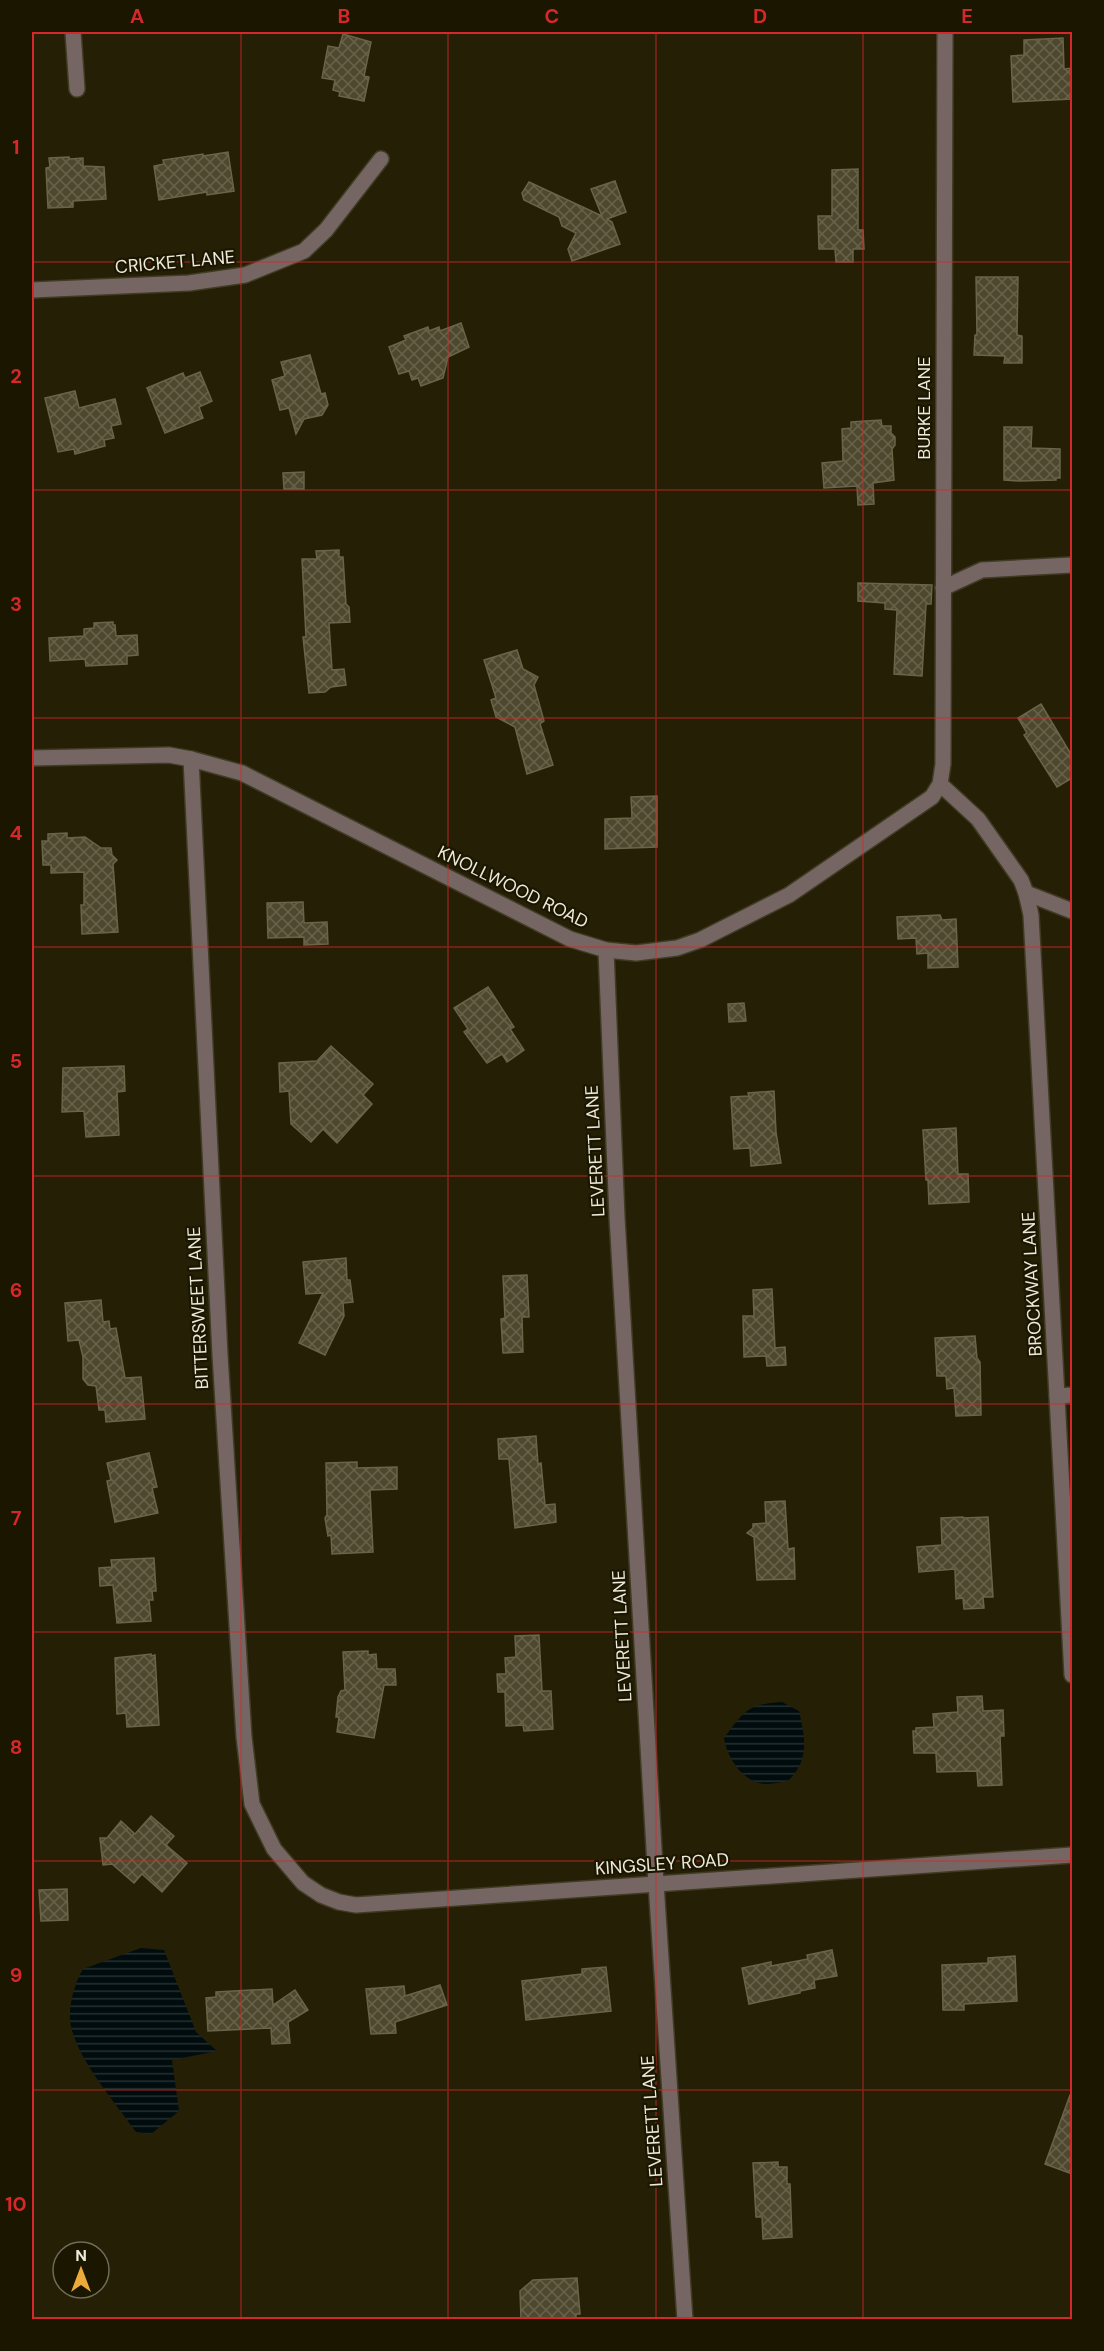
<svg xmlns="http://www.w3.org/2000/svg" width="1104" height="2351" viewBox="0 0 1104 2351" font-family="'DM Sans',sans-serif">
  <style>
    .water { fill: url(#water-rules) }
    .building { fill: url(#building-cross-hatch); stroke: #6a6449; stroke-width: 1.5 }
    .lines { fill: none; stroke-linecap: round; stroke-linejoin: round }
    .minor-casing { stroke: #413b24; stroke-width: 18 }
    .minor { stroke: #756664; stroke-width: 15 }
    .grid { fill: none; stroke: #d62828; stroke-width: 1.5; stroke-opacity: 0.55 }
    .labels { text-anchor: middle; stroke-width: 4.5; stroke-linejoin: round; paint-order: stroke }
    .street-label { font-size: 18px; fill: #edeadb; stroke: #1b1600 }
    .neatline { fill: none; stroke: #d62828; stroke-width: 2 }
    .grid-label { font-size: 20px; text-anchor: middle; font-weight: bold; fill: #d62828 }
  </style>
  <defs>
    <pattern id="water-rules" width="6" height="5" patternUnits="userSpaceOnUse" patternTransform="scale(1.5)"><rect width="6" height="5" fill="#000c0d"/><path d="M0 2.5h6" fill="none" stroke="#263030"/></pattern>
    <pattern id="building-cross-hatch" width="8" height="8" patternUnits="userSpaceOnUse" patternTransform="scale(1.5)"><rect width="8" height="8" fill="#4e482e"/><path d="M0 0l8 8M0 8l8-8" fill="none" stroke="#68634c"/></pattern>
  </defs>
  <rect width="100%" height="100%" fill="#251f06"/>
  <!-- water -->
  <g class="water">
    <path d="M782,1702L799,1711C805,1739 810,1759 788,1781C781,1782 772,1784 765,1784C742,1782 727,1757 724,1738C744,1712 747,1704 782,1702Z"/>
    <path d="M141,1948L164,1950L196,2032L217,2051L172,2060L179,2111L151,2134L136,2132C115,2102 73,2055 70,2019C69,2004 75,1982 83,1969Z"/>
  </g>
  <!-- building -->
  <g class="building">
    <path d="M343,34L371,42L364,76L369,77L364,101L339,96L340,92L333,90L335,80L322,78L328,46L339,48Z"/>
    <path d="M1063,38L1064,69L1072,68V99L1013,102L1011,56L1024,55V40Z"/>
    <path d="M228,152L234,191L207,195V192L159,200L154,166L164,164L163,160L203,154V156Z"/>
    <path d="M69,157L70,159L83,158V166L104,167L106,199L73,201V207L48,208L46,168L50,167L49,158Z"/>
    <path d="M858,169V230H863L864,249H853V262H836L835,249H819L818,216H832V170Z"/>
    <path d="M615,181L626,212L607,219L612,222L620,244L572,261L568,249L576,233L562,226L559,217L524,200L522,193L529,182L602,216L591,189Z"/>
    <path d="M976,277H1018L1017,335L1022,336V363H1004L1005,356L974,355L975,335H977Z"/>
    <path d="M461,323L469,347L448,357L443,378L421,386L418,378L412,380L409,371L399,374L389,347L406,340L404,336L428,327L429,331L439,327L440,331Z"/>
    <path d="M310,355L321,394L325,393L328,405L322,415L304,419L296,434L289,408L280,410L272,380L285,376L281,362Z"/>
    <path d="M200,372L212,401L199,407L203,418L165,433L147,388L183,373L185,378Z"/>
    <path d="M75,391L79,408L115,399L121,424L111,426L114,438L104,440L105,446L75,454L74,449L58,452L45,398Z"/>
    <path d="M881,420L882,426H891V433L895,437V445L892,449L894,480L873,483L874,504L858,505L857,486L824,488L822,463L843,461L842,429L851,428V422Z"/>
    <path d="M1004,427H1032L1031,448L1060,449V478H1056V480L1020,481L1004,480Z"/>
    <path d="M304,472V489H284L283,473Z"/>
    <path d="M339,550V557H343L346,604L349,607L350,622L329,623L332,670L344,669L346,685L331,687L325,692L309,693L303,637H306L302,559H317L316,551Z"/>
    <path d="M858,583L932,585L931,604H926L922,676L894,674L897,610L885,609V603L858,601Z"/>
    <path d="M113,622V625H115L116,636L137,635L138,655L127,656V664L86,666L85,659L50,661L49,638L84,636V629L94,628V623Z"/>
    <path d="M517,650L523,669L538,677L534,685L544,721L540,724L553,765L527,774L515,727L496,717L491,700L496,698L484,660Z"/>
    <path d="M1041,704L1072,756V778L1057,787L1024,735L1027,733L1018,718Z"/>
    <path d="M657,796V847L605,849V819L632,818L631,797Z"/>
    <path d="M67,833V838L85,837L101,848H111L112,855L117,860L113,864L118,932L82,934L81,905H84V872L51,873V865H43L42,841H48V834Z"/>
    <path d="M303,902L304,923L327,922L328,944L304,945V937L268,938L267,903Z"/>
    <path d="M940,915L942,920L956,919L958,967L928,968V953L917,954L916,938L898,939L897,917Z"/>
    <path d="M488,987L514,1027L510,1029L524,1050L507,1062L502,1054L487,1063L464,1032L468,1029L454,1008Z"/>
    <path d="M744,1003L746,1021L729,1022L728,1004Z"/>
    <path d="M331,1046L373,1084L363,1095L372,1104L337,1143L323,1129L311,1142L291,1124L289,1091L280,1092L279,1063L317,1061Z"/>
    <path d="M124,1066L125,1091L117,1092L119,1135L86,1137L84,1111L62,1112L63,1068Z"/>
    <path d="M774,1091L776,1132L781,1163L751,1166L750,1148L734,1149L731,1097L749,1096L748,1093Z"/>
    <path d="M956,1128L958,1174H968L969,1202L929,1204L928,1180H926L923,1130Z"/>
    <path d="M346,1258L347,1280H350L353,1302L343,1303L344,1316L325,1355L299,1343L323,1293L306,1294L303,1262Z"/>
    <path d="M527,1275L529,1317H522L523,1352L503,1353L501,1319L505,1318L503,1276Z"/>
    <path d="M772,1289L775,1348L785,1347L786,1365L767,1366L766,1356L744,1357L743,1316H754L753,1290Z"/>
    <path d="M101,1300L103,1322L109,1321L110,1329L116,1328L125,1378L141,1377L145,1419L106,1422L105,1410H99L96,1386L88,1385L83,1379V1357L79,1340L68,1341L65,1303Z"/>
    <path d="M975,1336L977,1358L980,1362L981,1415L956,1416L954,1388L947,1389L946,1376H937L935,1338Z"/>
    <path d="M536,1436L538,1464L541,1463L545,1505L555,1504L556,1522L515,1528L509,1459H499L498,1439Z"/>
    <path d="M149,1453L157,1487L152,1488L158,1513L115,1522L107,1481L111,1480L107,1463Z"/>
    <path d="M357,1462V1468L397,1467V1489L370,1490L373,1552L332,1554L331,1535L328,1536L325,1518L327,1515L326,1463Z"/>
    <path d="M785,1501L788,1549L794,1548L795,1579L757,1580L754,1537L747,1533L753,1528V1524L766,1523L765,1502Z"/>
    <path d="M963,1517V1518L988,1517L993,1597H983L984,1608L964,1609L963,1598L956,1599L955,1569L919,1572L917,1547L942,1545L941,1518Z"/>
    <path d="M154,1558L156,1591H152L153,1600H149L151,1621L117,1623L113,1585L100,1586L99,1568L112,1567L111,1560Z"/>
    <path d="M539,1635L542,1691H551L553,1729L524,1731L523,1725L506,1726L505,1692H498L497,1674H506L505,1658L516,1657L515,1636Z"/>
    <path d="M368,1651V1655L376,1654L377,1669H395L396,1685H384L374,1738L337,1732L339,1717H336L338,1697L341,1691L345,1690L343,1652Z"/>
    <path d="M151,1654V1656L155,1655L159,1725L127,1727L126,1713L117,1714L115,1658Z"/>
    <path d="M982,1696L983,1711L1003,1710L1004,1736H1000L1002,1785L978,1786L977,1771L937,1772L936,1753H914L913,1731H916V1728L934,1727L933,1714L958,1712L957,1697Z"/>
    <path d="M151,1816L174,1836L166,1845L187,1863L162,1892L142,1874L134,1883L112,1864L103,1865L100,1838H107L121,1821L135,1834Z"/>
    <path d="M67,1889L68,1920L41,1921L39,1890Z"/>
    <path d="M832,1950L837,1976L814,1980L815,1988L800,1991V1993L749,2004L742,1968L771,1962V1966L808,1959L807,1955Z"/>
    <path d="M1015,1956L1017,2001L964,2004V2010H943L942,1965L988,1963V1958Z"/>
    <path d="M606,1967L611,2011L526,2020L522,1981L582,1974V1969Z"/>
    <path d="M440,1985L447,2005L395,2022L396,2033L371,2034L366,1989L404,1986L405,1996Z"/>
    <path d="M272,1989L273,2005L295,1990L308,2010L288,2022L290,2043L272,2044L271,2028L208,2031L206,1998L216,1997V1992Z"/>
    <path d="M1070,2095H1072V2174L1045,2164Z"/>
    <path d="M778,2162V2167H787V2184H790L792,2237L763,2239L762,2217H756L753,2163Z"/>
    <path d="M577,2278L580,2314H576V2319H521L520,2291L533,2280Z"/>
  </g>
  <g class="lines">
    <!-- minor casing -->
    <g class="minor-casing">
      <g id="minor">
        <path d="M73,32L77,89"/>
        <path d="M32,290L189,283L245,275L304,251L326,230L381,159"/>
        <path d="M943,588L982,570L1072,565"/>
        <path d="M32,758L169,755L191,759L242,773L570,939L606,950L636,953L677,948L700,940L789,895L932,797L940,784L943,764L945,32"/>
        <path d="M191,759L220,1355L244,1737L252,1804L274,1849L303,1883L321,1895L339,1902L356,1905L1072,1855"/>
        <path d="M940,784L978,819L1021,880L1026,893L1072,911"/>
        <path d="M1026,893L1031,915L1072,1675"/>
        <path d="M606,950L617,1217L656,1883L685,2320"/>
        <path d="M1057,1396L1072,1395"/>
      </g>
    </g>
    <!-- minor -->
    <use href="#minor" class="minor"/>
  </g>
  <!-- grid -->
  <path class="grid" d="M241,32V2320M448,32V2320M656,32V2320M863,32V2320M32,262H1072M32,490H1072M32,718H1072M32,947H1072M32,1176H1072M32,1404H1072M32,1632H1072M32,1861H1072M32,2090H1072"/>
  <g class="labels">
    <!-- street labels -->
    <g class="street-label">
      <text transform="translate(175 262) rotate(-5)" y="6">CRICKET LANE</text>
      <text transform="translate(924 408) rotate(-90)" y="6">BURKE LANE</text>
      <text transform="translate(513 887) rotate(26)" y="6">KNOLLWOOD ROAD</text>
      <text transform="translate(595 1151) rotate(-93)" y="6">LEVERETT LANE</text>
      <text transform="translate(1032 1284) rotate(-93)" y="6">BROCKWAY LANE</text>
      <text transform="translate(198 1308) rotate(-93)" y="6">BITTERSWEET LANE</text>
      <text transform="translate(622 1636) rotate(-93)" y="6">LEVERETT LANE</text>
      <text transform="translate(662 1864) rotate(-4)" y="6">KINGSLEY ROAD</text>
      <text transform="translate(652 2121) rotate(-94)" y="6">LEVERETT LANE</text>
    </g>
  </g>
  <!-- border -->
  <rect width="1104" height="2351" fill="none" stroke="#1b1600" stroke-width="66"/>
  <!-- north arrow -->
  <g transform="translate(81 2270)"><circle r="28" fill="#1b1600" stroke="#6f6b58" stroke-width="1.5"/>
  <path d="M0-4.5L10 22L0 15L-10 22Z" fill="#ebaa39"/>
  <text y="-9" font-size="16" font-weight="bold" text-anchor="middle" fill="#edeadb">N</text>
  </g>
  <rect x="33" y="33" width="1038" height="2285" class="neatline"/>
  <g class="grid-label">
    <text x="137" y="23">A</text>
    <text x="344" y="23">B</text>
    <text x="552" y="23">C</text>
    <text x="760" y="23">D</text>
    <text x="967" y="23">E</text>
    <text x="16" y="154">1</text>
    <text x="16" y="383">2</text>
    <text x="16" y="611">3</text>
    <text x="16" y="840">4</text>
    <text x="16" y="1068">5</text>
    <text x="16" y="1297">6</text>
    <text x="16" y="1525">7</text>
    <text x="16" y="1754">8</text>
    <text x="16" y="1982">9</text>
    <text x="16" y="2211">10</text>
  </g>
</svg>
